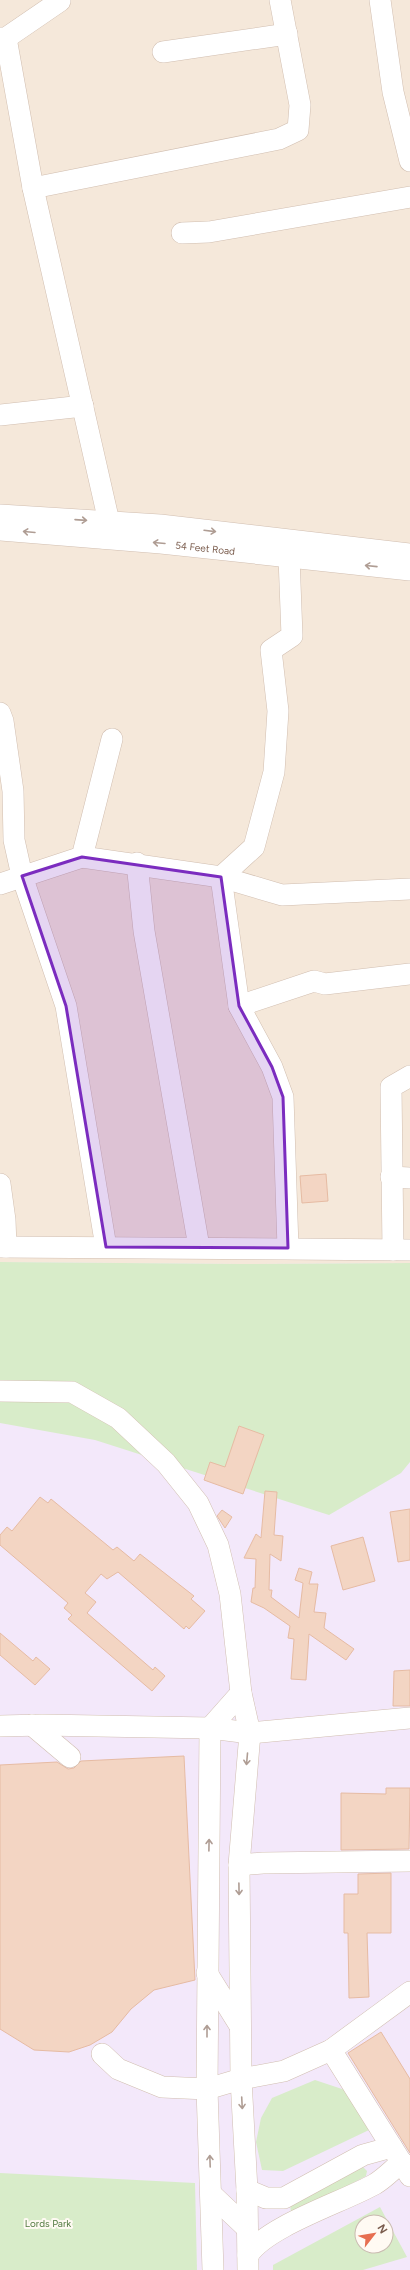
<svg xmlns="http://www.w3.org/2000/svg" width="410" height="2270" viewBox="0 0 410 2270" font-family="Figtree,sans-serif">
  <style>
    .residential { fill: #f5e8da; fill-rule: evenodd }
    .education { fill: #f3e8fa; fill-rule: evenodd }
    .green { fill: #d8ecc9; fill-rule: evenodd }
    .building { fill: #f3d5c3; stroke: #e6bba3 }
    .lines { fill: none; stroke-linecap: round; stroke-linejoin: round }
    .minor-casing { stroke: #d1beb0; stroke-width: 22 }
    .minor { stroke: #fff; stroke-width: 21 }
    .oneway { stroke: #af9d94 }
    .marked { fill: #7b2cbf; fill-opacity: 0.2; stroke: #7b2cbf; stroke-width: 3; stroke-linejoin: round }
    .labels { text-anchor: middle; stroke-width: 4; stroke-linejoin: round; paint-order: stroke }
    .street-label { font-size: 10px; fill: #7a5c4d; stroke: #fffaf3 }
    .park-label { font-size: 10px; fill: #537a41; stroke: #fffaf3 }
  </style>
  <rect width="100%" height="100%" fill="#fdf6ec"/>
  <!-- residential -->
  <path class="residential" d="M0,0H410V2270H0ZM362,2222H386V2246H362Z"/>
  <!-- education -->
  <path class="education" d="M0,1262L241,1264L410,1263V2270H0ZM362,2222H386V2246H362Z"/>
  <!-- green -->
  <g class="green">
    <path d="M0,1262L241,1264L410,1263V1462L401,1473L329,1515L95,1440L0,1423Z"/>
    <path d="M315,2080L351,2092L369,2130L283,2171L262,2170L256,2142L261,2118L272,2098Z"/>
    <path d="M363,2167L367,2171L366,2176L297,2213L291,2212L290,2205Z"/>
    <path d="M0,2173L195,2183L197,2270H0Z"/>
    <path d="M380,2207L407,2257L363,2270H273V2265ZM362,2222H386V2246H362Z"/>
  </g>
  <!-- building -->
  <g class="building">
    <path d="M326,1174L328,1201L302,1203L300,1176Z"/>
    <path d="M239,1426L264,1435L243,1494L204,1480L210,1462L225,1467Z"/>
    <path d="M265,1491L277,1492L274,1535L283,1536L281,1561L270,1554L269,1590H272L271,1597L299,1618L303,1583L295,1580L299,1568L312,1572L309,1584H318L314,1612L326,1613L324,1628L354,1649L346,1660L309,1634L306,1680L291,1679L294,1639L288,1638L290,1626L264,1608L251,1602L253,1588H255L256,1559L244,1558L256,1534L261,1538Z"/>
    <path d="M40,1497L48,1503L51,1499L113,1550L117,1547L134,1561L140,1554L194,1596L191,1599L205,1611L189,1629L186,1626L184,1629L118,1572L107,1579L101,1574L85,1593L96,1602L87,1613L153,1670L155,1667L165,1676L152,1691L68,1619L72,1615L64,1608L68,1603L0,1545V1535L7,1527L12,1531Z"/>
    <path d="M410,1509V1560L398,1562L390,1512Z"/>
    <path d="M222,1510L232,1517L225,1528L217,1516Z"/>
    <path d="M363,1537L375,1581L343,1590L331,1546Z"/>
    <path d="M0,1633L33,1661L36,1657L50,1669L35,1685L0,1655Z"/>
    <path d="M410,1670V1706H393L394,1671Z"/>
    <path d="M184,1756L195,1980L154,1990L131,2009L112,2032L90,2045L69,2052L34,2050L0,2029V1765L57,1762L68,1769L74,1768L81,1761Z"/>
    <path d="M386,1788H410L409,1849L341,1850V1793L386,1794Z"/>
    <path d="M391,1873V1933H367L369,1997L349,1998L348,1933H344V1894H358V1874Z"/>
    <path d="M381,2032L410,2079V2153L348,2053Z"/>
  </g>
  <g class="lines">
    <!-- minor casing -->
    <g class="minor-casing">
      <g id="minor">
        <path d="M380,0L393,92L410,161"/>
        <path d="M0,38H6L60,1"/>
        <path d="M6,38L33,188L109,522L104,538"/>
        <path d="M163,52L287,34"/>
        <path d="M33,188L279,139L298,130L300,105L280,0"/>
        <path d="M182,233L209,232L410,197"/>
        <path d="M0,415L83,406"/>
        <path d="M0,515L160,525L410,554"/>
        <path id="s1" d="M0,530L161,543L410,570"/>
        <path d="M0,713L3,721L13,791L14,840L22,876L66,1006L106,1247"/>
        <path d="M82,857L221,877L282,895L410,889"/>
        <path d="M137,863L144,931L199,1247"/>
        <path d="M0,884L82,857L112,739"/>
        <path d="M239,1006L314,981L325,984L410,974"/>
        <path d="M391,1177L410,1178"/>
        <path d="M0,1184L5,1220L6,1247"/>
        <path d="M0,1247L410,1250"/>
        <path d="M288,1248L283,1097L272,1067L239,1006L221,877L254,847L274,772L278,711L271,650L292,636L289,557"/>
        <path d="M393,1250L391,1087L410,1076"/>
        <path d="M0,1391L72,1392L118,1418L166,1463L198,1503L218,1545L230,1594L241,1693L250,1733L239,1865L241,2079L247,2190L248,2270"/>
        <path d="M32,1725L70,1757"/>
        <path d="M0,1726L42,1725L210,1728L250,1733L410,1718"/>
        <path d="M239,1865L263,1863L410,1861"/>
        <path d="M207,1973L240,2026"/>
        <path d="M331,2050L410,2176"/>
        <path d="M102,2054L118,2069L162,2087L207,2089L241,2079L284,2071L331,2050L410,1992"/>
        <path d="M247,2190L266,2198H284L363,2155L392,2147"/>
        <path d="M211,2194L247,2228"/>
        <path d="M248,2255C267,2226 343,2202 375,2184C385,2178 393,2169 402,2162"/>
        <path d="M213,2270L207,2089L210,1728L241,1693"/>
      </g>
    </g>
    <!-- minor -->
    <use href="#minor" class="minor"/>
  </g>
  <!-- one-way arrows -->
  <defs><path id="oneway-shaft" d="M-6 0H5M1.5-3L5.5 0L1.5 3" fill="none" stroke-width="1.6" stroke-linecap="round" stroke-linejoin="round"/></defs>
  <g class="oneway">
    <use href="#oneway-shaft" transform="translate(81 520) rotate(4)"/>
    <use href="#oneway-shaft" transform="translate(210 531) rotate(7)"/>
    <use href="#oneway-shaft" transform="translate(29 532) rotate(-175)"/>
    <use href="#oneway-shaft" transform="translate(159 543) rotate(-175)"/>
    <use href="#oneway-shaft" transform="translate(371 566) rotate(-174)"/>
    <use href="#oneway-shaft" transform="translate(247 1759) rotate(95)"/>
    <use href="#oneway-shaft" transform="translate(209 1845) rotate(-89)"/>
    <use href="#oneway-shaft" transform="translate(239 1889) rotate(89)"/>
    <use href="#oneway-shaft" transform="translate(207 2031) rotate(-90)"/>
    <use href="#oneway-shaft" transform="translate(242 2103) rotate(87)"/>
    <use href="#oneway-shaft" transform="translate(210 2161) rotate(-92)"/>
  </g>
  <!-- marked area -->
  <path class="marked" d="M82,857L221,877L239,1006L272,1067L283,1097L288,1248L106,1247L66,1006L22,876Z"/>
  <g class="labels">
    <!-- street labels -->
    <g class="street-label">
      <text dy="4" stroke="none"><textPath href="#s1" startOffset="206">54 Feet Road</textPath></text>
    </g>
    <!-- park labels -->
    <g class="park-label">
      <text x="48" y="2227">Lords Park</text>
    </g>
  </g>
  <!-- north arrow -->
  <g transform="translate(374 2234) rotate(59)"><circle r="19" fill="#fffaf3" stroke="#cabbb1"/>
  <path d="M0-3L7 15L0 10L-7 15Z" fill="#e76f51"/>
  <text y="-6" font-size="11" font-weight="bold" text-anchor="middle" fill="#7a5c4d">N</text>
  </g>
</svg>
